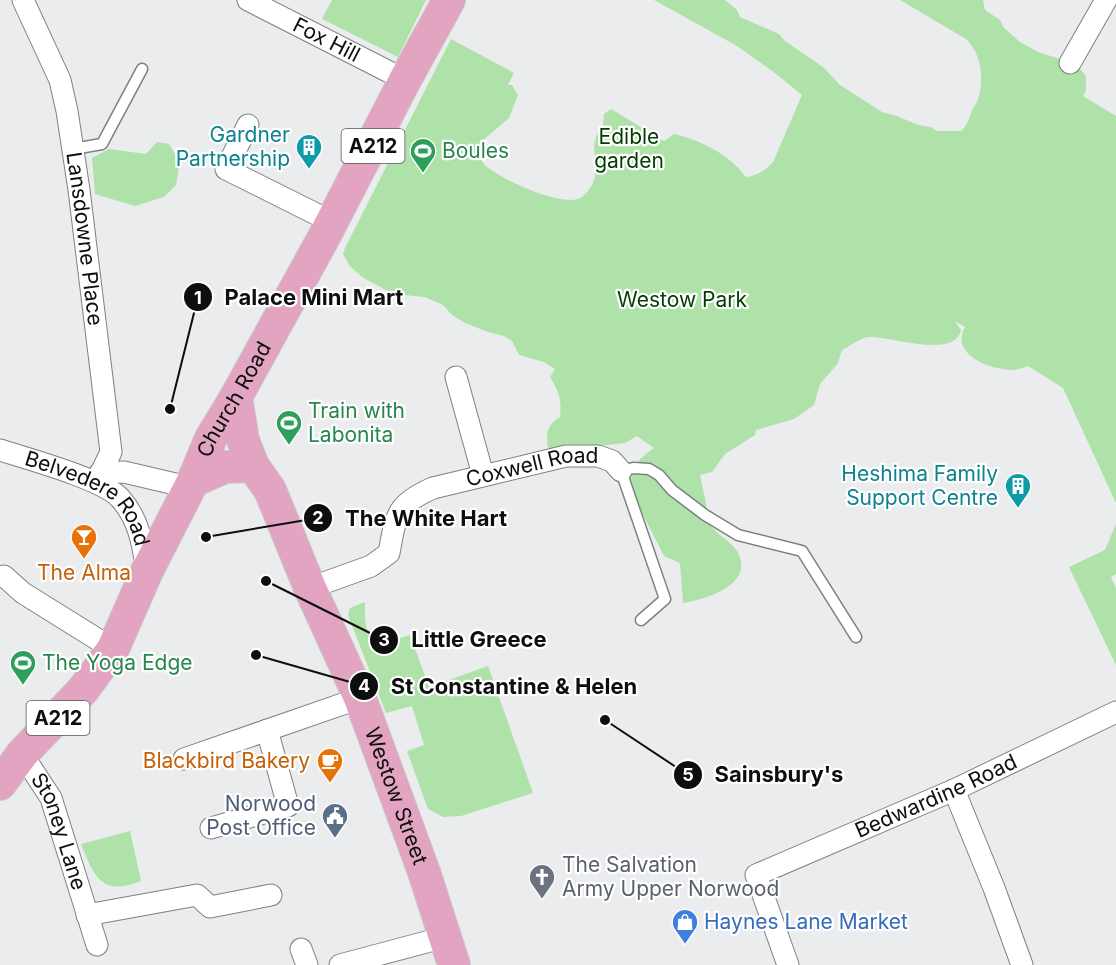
<svg xmlns="http://www.w3.org/2000/svg" width="1116" height="965" viewBox="0 0 1116 965" font-family="Inter,sans-serif">
  <style>
    .green { fill: #aee2a9 }
    .lines { fill: none; stroke-linecap: round; stroke-linejoin: round }
    .lane-casing { stroke: #7f8081; stroke-width: 13 }
    .street-casing { stroke: #7f8081; stroke-width: 23 }
    .primary-casing { stroke: #cacaca; stroke-width: 34 }
    .lane { stroke: #fff; stroke-width: 10 }
    .street { stroke: #fff; stroke-width: 21 }
    .primary { stroke: #e2a4c0; stroke-width: 32 }
    .labels { text-anchor: middle; stroke-width: 4.5; stroke-linejoin: round; paint-order: stroke }
    .shield { fill: #fff; stroke: #565656; stroke-width: 1.5 }
    .shield-label { font-size: 20px; font-weight: bold; fill: #0d0e0e }
    .street-label { font-size: 21px; fill: #0d0e0e; stroke: #fff }
    .culture-label { font-size: 21px; fill: #0d838f; stroke: #fff; text-anchor: end }
    .park-label { font-size: 21px; fill: #023d02; stroke: #fff }
    .leisure-label { font-size: 21px; fill: #27864d; stroke: #fff; text-anchor: start }
    .food-label { font-size: 21px; fill: #c56008; stroke: #fff }
    .service-label { font-size: 21px; fill: #4e5e75; stroke: #fff; text-anchor: end }
    .worship-label { font-size: 21px; fill: #5b616d; stroke: #fff; text-anchor: start }
    .shop-label { font-size: 21px; fill: #366cbe; stroke: #fff; text-anchor: start }
    .leader { fill: none; stroke: #0d0e0e; stroke-width: 2 }
    .callout-dot { fill: #0d0e0e; stroke: #fff; stroke-width: 2 }
    .mark-label { font-size: 18px; text-anchor: middle; font-weight: bold; fill: #fff }
    .callout-label { font-size: 22px; text-anchor: middle; font-weight: bold; fill: #0d0e0e; stroke: #fff; stroke-width: 4.5; stroke-linejoin: round; paint-order: stroke }
  </style>
  <rect width="100%" height="100%" fill="#ebeced"/>
  <!-- green -->
  <g class="green">
    <path d="M332,0H426L398,57L322,19Z"/>
    <path d="M654,0H725L737,10L740,17L779,34L785,41L823,67L840,85L882,112L897,116L918,125L931,127L937,131H961C968,124 969,119 972,110C972,110 977,102 977,102C985,80 982,55 966,39L900,0H983L985,10L1000,20L1004,28L1020,42L1038,52L1076,64L1086,76V90L1083,96L1116,116V503L1063,388L1028,366C1023,368 1016,370 1010,370C988,369 950,354 965,327L955,321L961,330C955,360 888,335 868,337C860,338 850,346 842,350L838,363L820,384L814,405L794,419L756,430L755,435L725,454L712,472L700,475C702,484 704,494 706,503C707,509 705,515 708,521C713,533 730,540 737,551C756,584 707,599 683,603L680,563L664,556L631,491C627,470 638,459 654,448L637,436L625,443L549,451C545,436 546,425 560,417C562,400 559,392 550,377L555,369L544,362L519,355L512,341L504,336L488,332L465,323L452,315L443,305L425,297L393,294L362,277L349,265L343,254L345,248L451,39L514,73L508,85H512L518,95L509,118L481,142C479,149 479,159 484,164C497,178 566,210 582,197C611,173 581,148 603,127L604,114L611,109L664,141L674,134C701,140 730,155 746,177C757,176 766,170 773,162L802,95L775,73L737,46Z"/>
    <path d="M157,142L169,144L180,162L176,185L164,197L135,206L95,194L92,158L109,149L146,154Z"/>
    <path d="M1116,524V574L1111,577L1116,588V665L1069,567L1105,550Z"/>
    <path d="M365,602C365,615 363,634 378,645L410,635L429,687L488,666L533,793L461,816L443,817L428,809L407,751L424,745L412,706L386,713L348,615L350,608Z"/>
    <path d="M130,831L141,881C101,897 94,876 81,844Z"/>
  </g>
  <g class="lines">
    <!-- lane casing -->
    <g class="lane-casing">
      <g id="lane">
        <path d="M73,149L102,144L142,69"/>
        <path d="M641,620L665,599L621,471L633,468L649,469L659,475L672,490L705,515L738,535L802,551L856,637"/>
      </g>
    </g>
    <!-- street casing -->
    <g class="street-casing">
      <g id="street">
        <path id="s1" d="M23,0L60,80L67,111L79,190L111,452L96,483"/>
        <path id="s2" d="M248,0L405,80"/>
        <path d="M1070,63L1106,0"/>
        <path d="M248,125L226,169L332,222"/>
        <path d="M456,377L483,475"/>
        <path id="s3" d="M0,450C28,459 102,479 120,498C139,519 143,545 147,571"/>
        <path d="M100,473L124,472L188,487"/>
        <path d="M4,576L23,593L113,649"/>
        <path id="s4" d="M310,588L371,566L389,553C396,515 396,504 433,488L566,456H598L612,461L621,471"/>
        <path id="s5" d="M22,754L51,798L97,945"/>
        <path d="M184,759L360,698"/>
        <path d="M954,790L994,888L1022,965"/>
        <path d="M211,828L288,806L267,730"/>
        <path d="M87,915L197,895L210,907L271,895"/>
        <path d="M301,949L307,965"/>
        <path d="M340,965L445,937"/>
        <path id="s6" d="M788,965L756,875L954,790L1116,712"/>
      </g>
    </g>
    <!-- primary casing -->
    <g class="primary-casing">
      <g id="primary">
        <path id="s7" d="M236,397L243,440L253,466L270,490L310,588L360,698L424,872L454,965"/>
        <path d="M193,481L225,467L253,466"/>
        <path id="s8" d="M0,784L22,754L83,690L113,649L147,571L193,481L211,438L236,397L324,237L405,80L449,0"/>
      </g>
    </g>
    <!-- lane -->
    <use href="#lane" class="lane"/>
    <!-- street -->
    <use href="#street" class="street"/>
    <!-- primary -->
    <use href="#primary" class="primary"/>
  </g>
  <!-- icons -->
  <defs>
    <g id="building-pin" transform="scale(1.35)"><path d="M0 17L-7.5 6A9.5 9.5 0 1 1 7.5 6Z" fill="#0f9aa8" stroke="#fff"/><path d="M-4-6H4V6H1V3H-1V6H-4ZM-2.5-4.3h1.7v1.8h-1.7ZM.8-4.3h1.7v1.8H.8ZM-2.5-1h1.7V.8h-1.7ZM.8-1h1.7V.8H.8Z" fill="#fff"/></g>
    <g id="stadium-pin" transform="scale(1.35)"><path d="M0 17L-7.5 6A9.5 9.5 0 1 1 7.5 6Z" fill="#2e9e5b" stroke="#fff"/><path d="M0-5a6.5 5 0 1 0 0 10a6.5 5 0 1 0 0-10ZM-3.5-1.8h7v3.6h-7Z" fill="#fff"/></g>
    <g id="bar-pin" transform="scale(1.35)"><path d="M0 17L-7.5 6A9.5 9.5 0 1 1 7.5 6Z" fill="#e8710a" stroke="#fff"/><path d="M-6-5H6L.8 .8V4.5H3.5V6h-7V4.5H-.8V.8Z" fill="#fff"/></g>
    <g id="cafe-pin" transform="scale(1.35)"><path d="M0 17L-7.5 6A9.5 9.5 0 1 1 7.5 6Z" fill="#e8710a" stroke="#fff"/><path d="M-5.5-4.5H6V0H3Q3 3.5 0 3.5H-2.5Q-5.5 3.5-5.5 0ZM3-3.2v2h1.7v-2ZM-6 4.5H4V6H-6Z" fill="#fff"/></g>
    <g id="civic-pin" transform="scale(1.35)"><path d="M0 17L-7.5 6A9.5 9.5 0 1 1 7.5 6Z" fill="#5c6f8a" stroke="#fff"/><path d="M-.6-6.5H3V-4.5H.6V-3L4-1V1h2V6H-6V1h2V-1L-.6-3ZM-1.2 2.5V6h2.4V2.5Z" fill="#fff"/></g>
    <g id="church-pin" transform="scale(1.35)"><path d="M0 17L-7.5 6A9.5 9.5 0 1 1 7.5 6Z" fill="#6b7280" stroke="#fff"/><path d="M-1.2-6h2.4v3.5h3.3v2.4h-3.3V6h-2.4V-.1h-3.3v-2.4h3.3Z" fill="#fff"/></g>
    <g id="shop-pin" transform="scale(1.35)"><path d="M0 17L-7.5 6A9.5 9.5 0 1 1 7.5 6Z" fill="#3f7fe0" stroke="#fff"/><path d="M-5-2.5h2.3a2.7 3.5 0 0 1 5.4 0H5L5.5 6h-11ZM-1.5-2.5h3a1.5 2.3 0 0 0-3 0Z" fill="#fff"/></g>
  </defs>
  <g fill-rule="evenodd">
    <use href="#building-pin" x="309" y="147"/>
    <use href="#stadium-pin" x="423" y="151"/>
    <use href="#stadium-pin" x="289" y="423"/>
    <use href="#building-pin" x="1018" y="486"/>
    <use href="#bar-pin" x="84" y="537"/>
    <use href="#stadium-pin" x="23" y="663"/>
    <use href="#cafe-pin" x="330" y="761"/>
    <use href="#civic-pin" x="335" y="816"/>
    <use href="#church-pin" x="542" y="877"/>
    <use href="#shop-pin" x="685" y="922"/>
  </g>
  <g class="labels">
    <!-- shield labels -->
    <g class="shield">
      <rect x="341.5" y="129" width="63" height="34" rx="4.5"/>
      <rect x="26.5" y="701" width="63" height="34" rx="4.5"/>
    </g>
    <g class="shield-label">
      <text x="373" y="153">A212</text>
      <text x="58" y="725">A212</text>
    </g>
    <!-- street labels -->
    <g class="street-label">
      <text dy="7" stroke="none"><textPath href="#s2" startOffset="88">Fox Hill</textPath></text>
      <text dy="7" stroke="none"><textPath href="#s1" startOffset="249">Lansdowne Place</textPath></text>
      <text dy="7" stroke="none"><textPath href="#s8" startOffset="454">Church Road</textPath></text>
      <text dy="7" stroke="none"><textPath href="#s4" startOffset="273">Coxwell Road</textPath></text>
      <text dy="7" stroke="none"><textPath href="#s3" startOffset="105">Belvedere Road</textPath></text>
      <text dy="7" stroke="none"><textPath href="#s7" startOffset="432">Westow Street</textPath></text>
      <text dy="7" stroke="none"><textPath href="#s6" startOffset="292">Bedwardine Road</textPath></text>
      <text dy="7" stroke="none"><textPath href="#s5" startOffset="87">Stoney Lane</textPath></text>
    </g>
    <!-- culture labels -->
    <g class="culture-label">
      <text x="290" y="142">Gardner<tspan x="290" dy="24">Partnership</tspan></text>
      <text x="998" y="481">Heshima Family<tspan x="998" dy="24">Support Centre</tspan></text>
    </g>
    <!-- park labels -->
    <g class="park-label">
      <text x="629" y="144">Edible<tspan x="629" dy="24">garden</tspan></text>
      <text x="682" y="307">Westow Park</text>
    </g>
    <!-- leisure labels -->
    <g class="leisure-label">
      <text x="442" y="158">Boules</text>
      <text x="308" y="418">Train with<tspan x="308" dy="24">Labonita</tspan></text>
      <text x="42" y="670">The Yoga Edge</text>
    </g>
    <!-- food labels -->
    <g class="food-label">
      <text x="84" y="580">The Alma</text>
      <text x="310" y="768" text-anchor="end">Blackbird Bakery</text>
    </g>
    <!-- service labels -->
    <g class="service-label">
      <text x="316" y="811">Norwood<tspan x="316" dy="24">Post Office</tspan></text>
    </g>
    <!-- worship labels -->
    <g class="worship-label">
      <text x="562" y="872">The Salvation<tspan x="562" dy="24">Army Upper Norwood</tspan></text>
    </g>
    <!-- shop labels -->
    <g class="shop-label">
      <text x="704" y="929">Haynes Lane Market</text>
    </g>
  </g>
  <!-- callouts -->
  <path class="leader" d="M170 409L198 297M206 537L318 518M266 581L384 640M256 655L364 686M605 720L688 775"/>
  <g class="callout-dot">
    <circle cx="170" cy="409" r="6"/>
    <circle cx="206" cy="537" r="6"/>
    <circle cx="266" cy="581" r="6"/>
    <circle cx="256" cy="655" r="6"/>
    <circle cx="605" cy="720" r="6"/>
    <circle cx="198" cy="297" r="15"/>
    <circle cx="318" cy="518" r="15"/>
    <circle cx="384" cy="640" r="15"/>
    <circle cx="364" cy="686" r="15"/>
    <circle cx="688" cy="775" r="15"/>
  </g>
  <g class="mark-label">
    <text x="198" y="304">1</text>
    <text x="318" y="524">2</text>
    <text x="384" y="646">3</text>
    <text x="364" y="692">4</text>
    <text x="688" y="781">5</text>
  </g>
  <g class="callout-label">
    <text x="314" y="305">Palace Mini Mart</text>
    <text x="426" y="526">The White Hart</text>
    <text x="479" y="647">Little Greece</text>
    <text x="514" y="694">St Constantine &amp; Helen</text>
    <text x="779" y="782">Sainsbury's</text>
  </g>
</svg>
